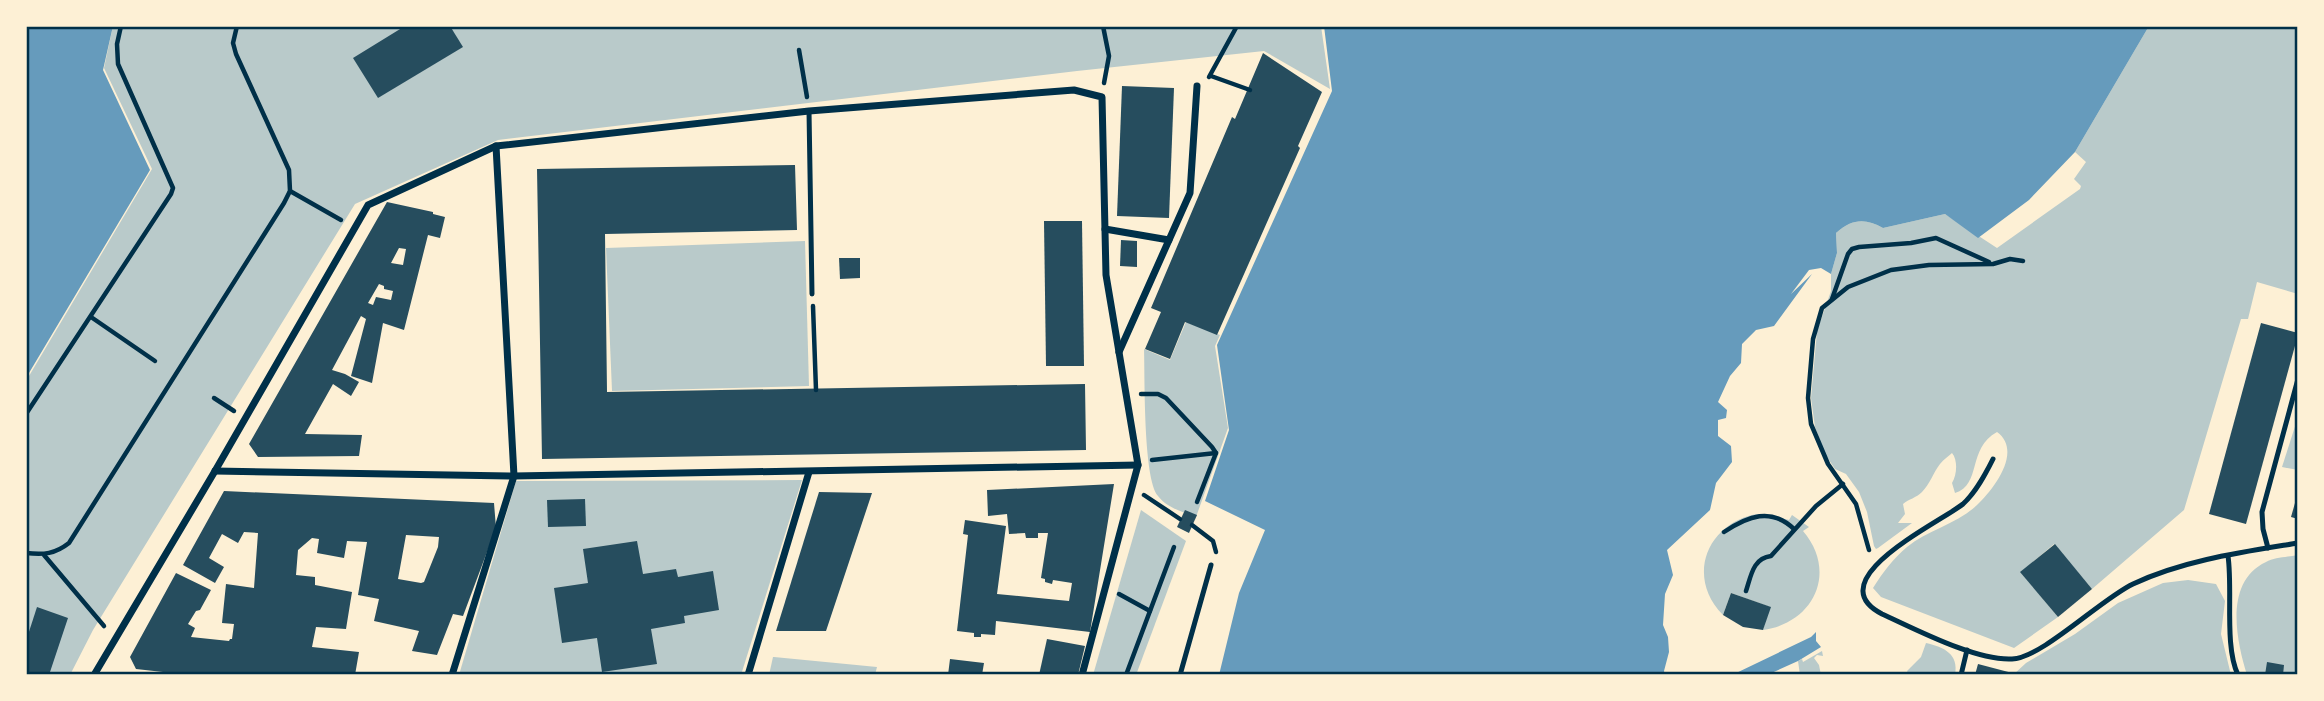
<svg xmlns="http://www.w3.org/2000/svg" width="2324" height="701" viewBox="0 0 2324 701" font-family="Barlow,sans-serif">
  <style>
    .green { fill: #b9caca }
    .water { fill: #669bbc }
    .building { fill: #264d5e; fill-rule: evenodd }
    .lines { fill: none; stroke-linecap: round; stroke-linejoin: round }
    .path { stroke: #003049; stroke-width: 4.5 }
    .service { stroke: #003049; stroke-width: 5 }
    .minor { stroke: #003049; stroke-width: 7 }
    .neatline { fill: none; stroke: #003049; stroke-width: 2.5 }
  </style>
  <rect width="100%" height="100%" fill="#fdf0d5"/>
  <!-- green -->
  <g class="green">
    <path d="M113,26H1321L1330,89L1264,51L1077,71L498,140L355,204L93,630L70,675H26V381L152,169L104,68Z"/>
    <path d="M2149,26H2298V294L2257,282L2248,319H2241L2184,510L2092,589L2054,544L2021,572L2058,617L2014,648L1881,597L1873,588C1883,572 1893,559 1907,547C1928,530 1959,523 1977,505C1994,489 2023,451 1997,432C1967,448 1982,485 1955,493L1952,483C1957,475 1958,460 1952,453C1949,456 1944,459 1940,464C1933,473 1930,484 1922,492C1916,498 1909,499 1903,504L1905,514L1898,523H1912L1878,548L1876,549L1874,546L1867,512L1859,492L1846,474L1835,469L1825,454L1815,427L1811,398L1817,331L1831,291V274L1837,253L1836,233C1852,219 1865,218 1883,228L1945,214L1997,248L2080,189L2081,186L2074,179L2086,162L2075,152Z"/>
    <path d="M805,241L809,386L612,391L606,248Z"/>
    <path d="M1186,322L1220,335L1215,346L1228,428L1196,517C1183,512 1167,508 1158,496C1143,478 1145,377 1144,349L1170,360Z"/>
    <path d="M2298,417V470L2282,467Z"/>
    <path d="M802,480L741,675H459L516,481Z"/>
    <path d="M1141,510L1186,541L1136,675H1093Z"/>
    <path d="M1756,514L1771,515L1789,520L1792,515L1809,527L1803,531C1838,572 1814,623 1763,630L1770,607L1731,593L1723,615C1686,578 1706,524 1756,514Z"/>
    <path d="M2298,555V675H2247C2236,639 2224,582 2266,562C2275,557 2288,557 2298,555Z"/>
    <path d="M2188,580L2216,584L2225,601L2221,634L2231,675H2013L2026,663L2075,634L2118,603L2163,583Z"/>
    <path d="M1926,643C1944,647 1959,654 1955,675H1909L1907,671L1921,657Z"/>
    <path d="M1822,651L1823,656L1817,655L1814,658L1819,665L1821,675H1800L1798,661L1802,659L1803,662Z"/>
    <path d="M773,657H774L877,667L875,675H769Z"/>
  </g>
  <!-- water -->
  <g class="water">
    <path d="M26,26H113L103,70L150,170L26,378Z"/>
    <path d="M1324,26H2149L2075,152L2029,200L1978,238L1945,214L1883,228C1865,218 1852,219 1836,233L1837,253L1831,274L1821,268L1809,270L1791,294L1812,274L1774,326L1756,330L1742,344L1741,363L1730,376L1718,402L1727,410L1726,418L1718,420V436L1731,446L1732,462L1716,483L1710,510L1667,550L1673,575L1665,594L1663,625L1668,637L1669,652L1664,671L1665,675H1219L1239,593L1265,530L1205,501L1229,430L1217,345L1332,91Z"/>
    <path d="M1816,632V641L1821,647L1798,661L1767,675H1732L1811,637Z"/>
  </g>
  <!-- building -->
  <g class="building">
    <path d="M405,26H450L463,47L378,98L353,58Z"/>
    <path d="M1263,53L1322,92L1298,146L1300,148L1217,335L1185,322L1170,359L1145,349L1161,312L1151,308L1232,117L1235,119Z"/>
    <path d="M1122,86L1174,88L1169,218L1117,216Z"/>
    <path d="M795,165L797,230L605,234L607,392L1085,384L1086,450L542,459L537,169Z"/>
    <path d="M387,202L433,212V214L445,217L440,238L428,235L404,330L383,323L372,383L351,376L366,319L361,316L332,370L345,374L359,382L351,396L333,384L305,434L362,435L359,456L258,457L249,444ZM399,248L406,249L403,265L391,263ZM379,284L384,286V289L393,291L391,300L376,297L373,305L368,303Z"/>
    <path d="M1044,221H1082L1084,366H1046Z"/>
    <path d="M1121,240L1137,241V267L1120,266Z"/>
    <path d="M839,258H860V278L840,279Z"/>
    <path d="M2261,323L2298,333V335L2246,524L2209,514Z"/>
    <path d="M1114,484L1090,632L996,621L995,635L981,634V637H974V633L957,631L968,535L963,534L965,520L1006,526L997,594L1069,601L1072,583L1053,580L1052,584L1045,582V579L1041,578L1048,533H1038V538H1026L1025,533L1009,534L1007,514L988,516L987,490Z"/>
    <path d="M224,491L494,503L496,528L463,616L453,614L437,655L412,651L419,631L374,621L379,599L358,595L367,542L347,541L344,558L317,553L319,539L312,538L298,550L296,575L315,577V585L352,592L346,629L316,627L312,647L359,652L355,675H190L136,669L130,657L176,573L211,590L200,610L196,611L188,624L195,628L191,637L229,641L230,639H232L234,624L222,623L226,584L254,588L258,533L244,532L238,543L222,534L209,558L224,567L215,583L183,565ZM406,535L439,537L438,547L424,582L421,583L398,579Z"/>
    <path d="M819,492L872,493L826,631H776Z"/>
    <path d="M2297,496H2298V519L2291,517Z"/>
    <path d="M585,499L586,526L548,527L547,500Z"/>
    <path d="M1185,510L1197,515L1189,533L1177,527Z"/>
    <path d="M637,541L643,574L676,569L678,577L713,571L719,610L684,616L685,623L651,629L657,664L602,672L597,638L562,643L554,588L588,583L583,549Z"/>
    <path d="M2055,544L2092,589L2058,617L2020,572Z"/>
    <path d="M1731,593L1771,607L1763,630L1743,627L1723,615Z"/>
    <path d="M37,607L68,618L49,675H26V641Z"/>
    <path d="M1047,639L1085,646L1078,675H1039Z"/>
    <path d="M950,659L984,663L982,675H948Z"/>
    <path d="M2267,662L2284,665L2283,675H2265Z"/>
    <path d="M1978,664L2016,674V675H1975Z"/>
  </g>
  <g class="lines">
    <!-- path -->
    <g class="path">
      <path d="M1103,26L1109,56L1104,83"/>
      <path d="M799,50L807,97"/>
      <path d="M1211,76L1250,90"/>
      <path d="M1209,77L1237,26"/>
      <path d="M290,191L341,220"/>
      <path d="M1832,299L1848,254L1852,249L1859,247L1911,243L1936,238L1989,262"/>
      <path d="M813,306L816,390"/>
      <path d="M91,317L155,361"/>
      <path d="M1141,394H1158L1166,398L1212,447L1216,453L1197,502"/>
      <path d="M214,398L234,411"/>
      <path d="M26,414L171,194L173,188L118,64L117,44L121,26"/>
      <path d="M1152,460L1216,453"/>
      <path d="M1144,495L1180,519"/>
      <path d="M1192,525L1213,541L1216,552"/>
      <path d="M1724,532C1748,516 1771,507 1794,529"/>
      <path d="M1869,550L1856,504L1828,464L1811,424L1808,398L1813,339L1822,308L1848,287L1891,270L1929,265L1993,264L2010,259L2023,261"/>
      <path d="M26,553C44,555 55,554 69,543L284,203L290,191L289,170L236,54L233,43L237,26"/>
      <path d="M44,555L104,626"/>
      <path d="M1746,591C1751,576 1753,558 1771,556L1816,506L1843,484"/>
      <path d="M1119,594L1150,611"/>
      <path d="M1126,675L1174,547"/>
    </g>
    <!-- service -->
    <g class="service">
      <path d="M809,111L812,294"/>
      <path d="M1993,459C1985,475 1976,492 1963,504C1941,522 1816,580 1882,614C1915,629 1976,661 2012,659C2042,658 2101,599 2133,584C2184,560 2243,552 2298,543"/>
      <path d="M2268,548L2263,529L2262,512L2298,379"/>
      <path d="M2228,556C2233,590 2224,646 2238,675"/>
      <path d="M1180,675L1211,565"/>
      <path d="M1961,675L1967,650"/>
    </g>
    <!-- minor -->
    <g class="minor">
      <path d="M1105,229L1169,240"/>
      <path d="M1119,352L1190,193L1197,86"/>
      <path d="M215,471L514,476L1138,465"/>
      <path d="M94,675L215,471L368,205L496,146L809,111L1074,90L1102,97L1106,275L1138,465L1082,675"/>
      <path d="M452,675L514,476L496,146"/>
      <path d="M748,675L809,472"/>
    </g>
  </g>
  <!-- border -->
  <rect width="2324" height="701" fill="none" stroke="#fdf0d5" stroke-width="56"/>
  <rect x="28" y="28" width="2268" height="645" class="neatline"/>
</svg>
